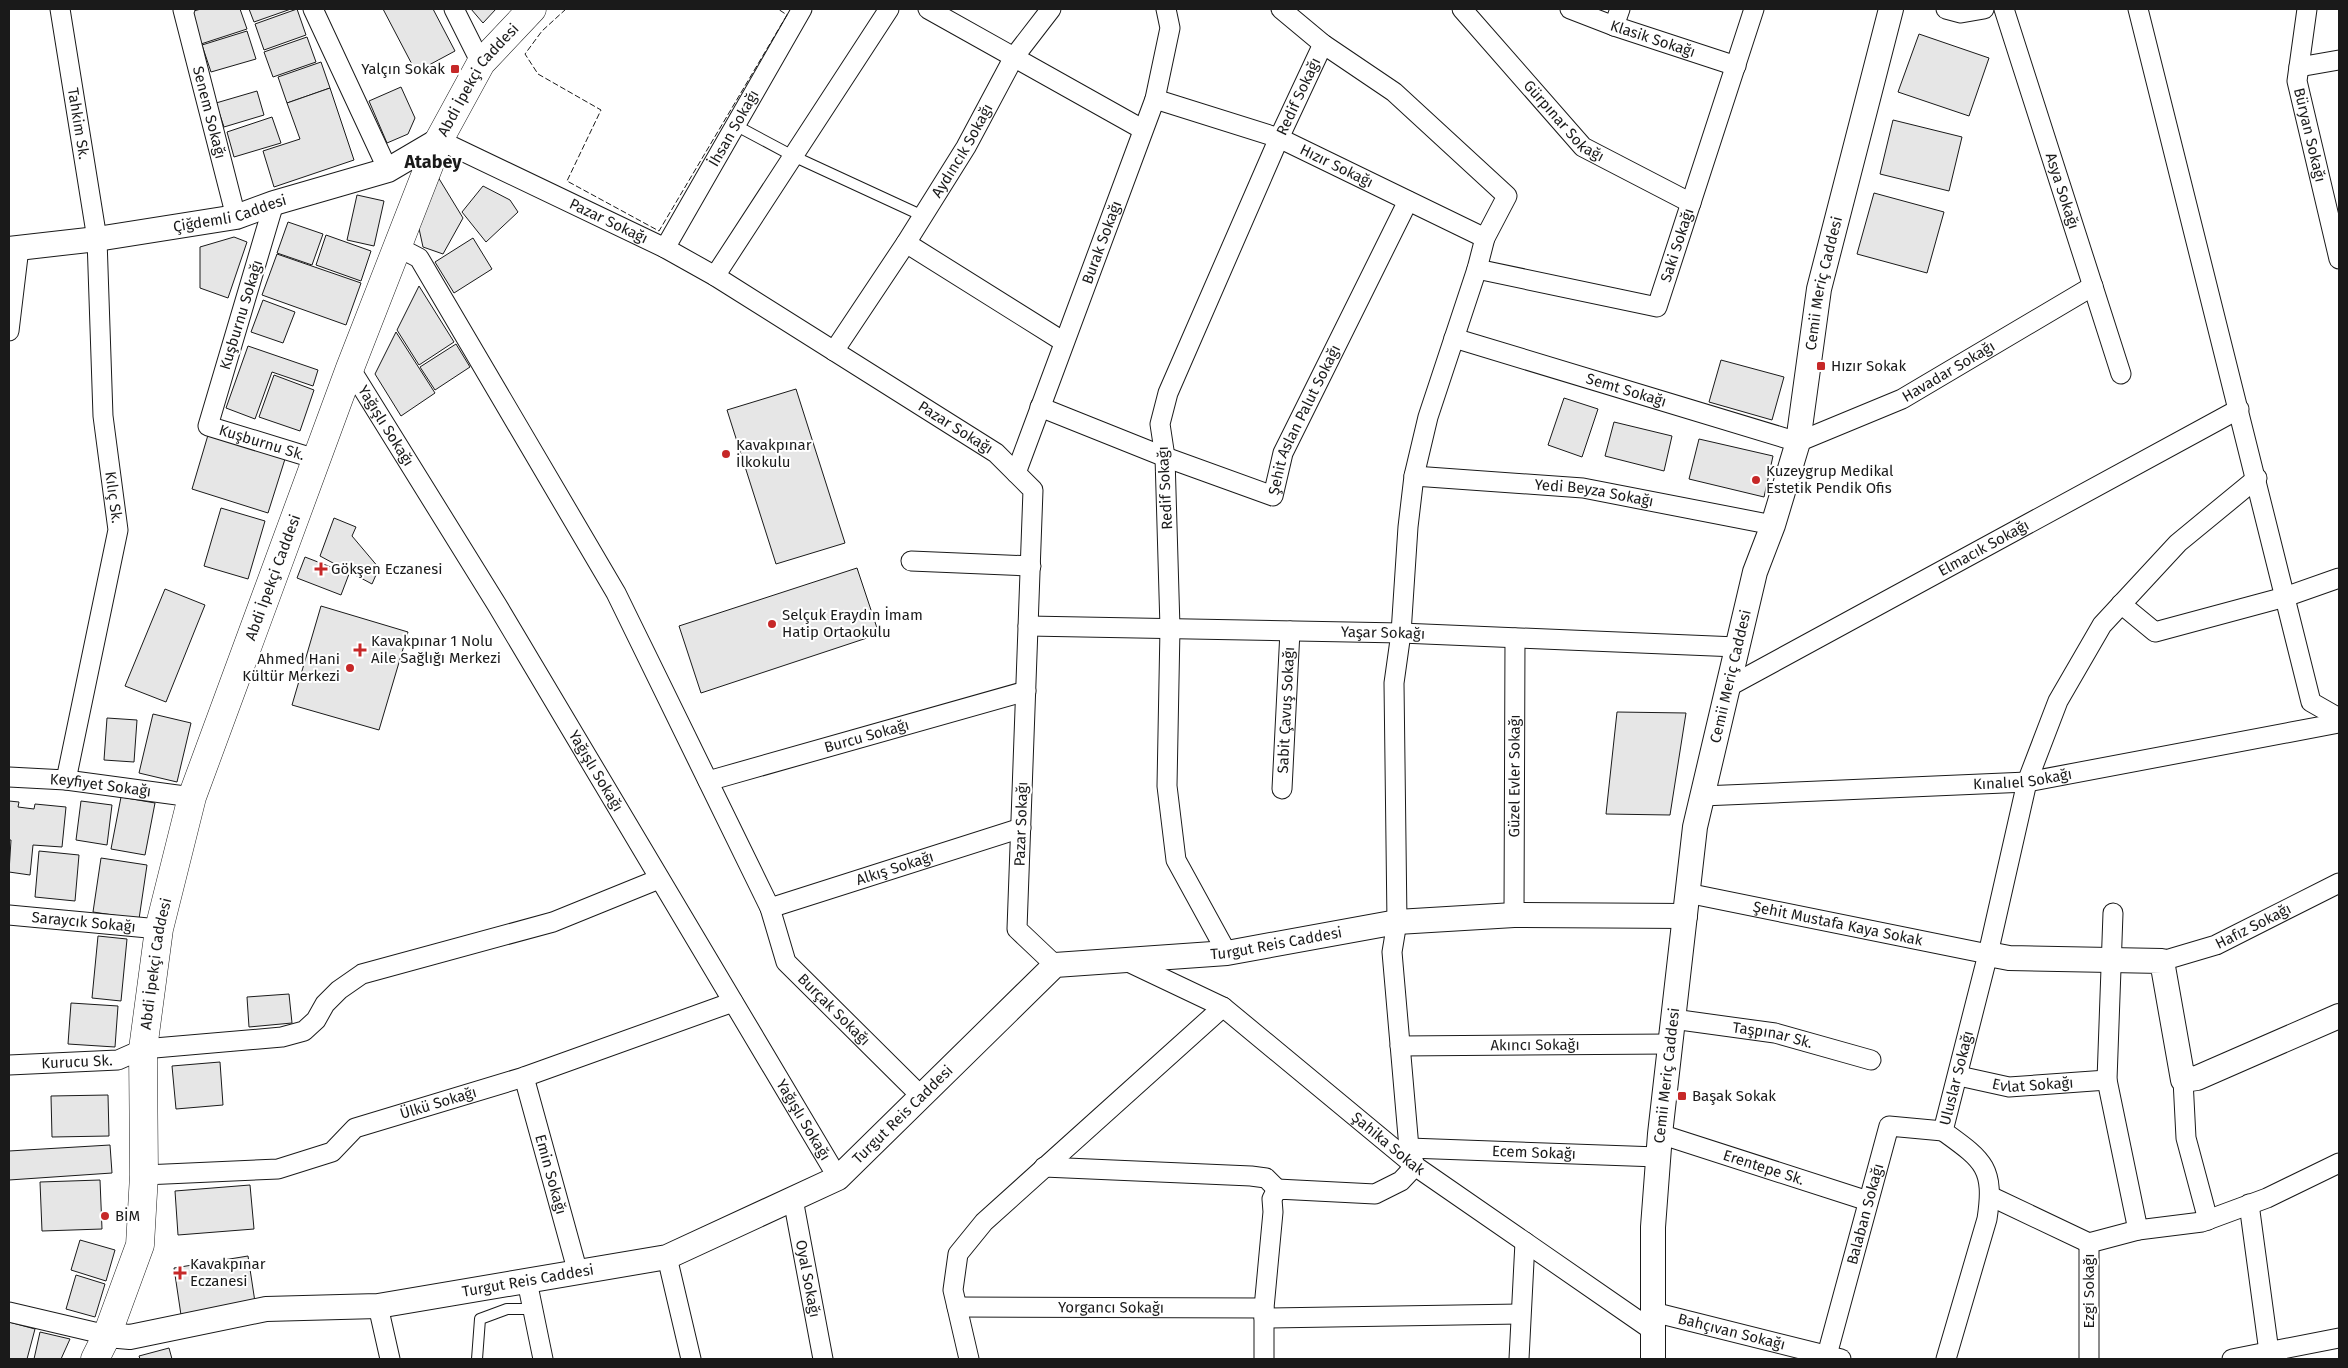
<svg xmlns="http://www.w3.org/2000/svg" width="2348" height="1368" viewBox="0 0 2348 1368" font-family="'Fira Sans',sans-serif">
  <style>
    .building { fill: #e6e6e6; stroke: #1a1a1a }
    .lines { fill: none; stroke-linecap: round; stroke-linejoin: round }
    .service-casing { stroke: #1a1a1a; stroke-width: 12 }
    .minor-casing { stroke: #1a1a1a; stroke-width: 21 }
    .tertiary-casing { stroke: #1a1a1a; stroke-width: 26 }
    .secondary-casing { stroke: #1a1a1a; stroke-width: 29 }
    .service { stroke: #fff; stroke-width: 10 }
    .minor { stroke: #fff; stroke-width: 19 }
    .tertiary { stroke: #fff; stroke-width: 24 }
    .secondary { stroke: #fff; stroke-width: 28 }
    .fence { stroke: #1a1a1a; stroke-width: 1; stroke-dasharray: 6 2.5; stroke-linecap: butt }
    .poi-dot { fill: #c62828; stroke: #fff; stroke-width: 2 }
    .labels { text-anchor: middle; stroke-width: 4; stroke-linejoin: round; paint-order: stroke }
    .street-label { font-size: 15px; fill: #1a1a1a; stroke: #fff }
    .poi-label { font-size: 15px; fill: #1a1a1a; stroke: #fff; text-anchor: start }
    .quarter-label { font-size: 18px; font-weight: bold; fill: #1a1a1a; stroke: #fff }
  </style>
  <rect width="100%" height="100%" fill="#fff"/>
  <!-- building -->
  <g class="building">
    <path d="M201,9H240L247,29L201,44L190,12Z"/>
    <path d="M249,9H291L254,22Z"/>
    <path d="M297,9L306,35L264,50L255,24Z"/>
    <path d="M383,9H433L455,51L416,72Z"/>
    <path d="M471,9H496L483,23Z"/>
    <path d="M247,31L256,59L211,72L202,45Z"/>
    <path d="M1919,34L1989,58L1969,116L1898,92Z"/>
    <path d="M307,37L316,62L273,77L264,52Z"/>
    <path d="M321,62L330,88L287,103L278,77Z"/>
    <path d="M401,87L415,118L408,134L387,143L369,101Z"/>
    <path d="M330,88L354,160L274,187L263,151L300,139L287,103Z"/>
    <path d="M257,91L264,115L224,127L216,103Z"/>
    <path d="M272,117L281,143L234,157L227,132Z"/>
    <path d="M1893,120L1962,137L1949,191L1880,174Z"/>
    <path d="M438,177L463,218L443,254L423,247L418,224Z"/>
    <path d="M483,186L510,200L518,212L486,242L462,212Z"/>
    <path d="M1874,193L1944,212L1927,273L1857,254Z"/>
    <path d="M357,195L384,201L374,246L347,240Z"/>
    <path d="M288,222L323,234L312,265L277,253Z"/>
    <path d="M326,235L371,251L361,281L316,265Z"/>
    <path d="M234,237L247,242L228,298L200,288V247Z"/>
    <path d="M473,238L492,269L454,293L435,262Z"/>
    <path d="M277,254L361,283L346,325L262,295Z"/>
    <path d="M419,286L454,342L419,365L397,330Z"/>
    <path d="M263,300L295,312L283,343L251,332Z"/>
    <path d="M396,332L435,393L401,416L375,374Z"/>
    <path d="M456,344L470,367L435,390L420,367Z"/>
    <path d="M248,346L318,370L313,386L272,372L255,419L226,408Z"/>
    <path d="M1721,360L1784,377L1772,420L1709,402Z"/>
    <path d="M274,375L314,390L300,431L259,417Z"/>
    <path d="M796,389L845,543L776,564L727,410Z"/>
    <path d="M1564,398L1598,409L1582,457L1548,445Z"/>
    <path d="M1614,422L1672,436L1664,471L1605,456Z"/>
    <path d="M208,435L285,459L268,513L192,489Z"/>
    <path d="M1699,439L1773,456L1764,497L1689,479Z"/>
    <path d="M221,508L265,521L248,579L204,566Z"/>
    <path d="M334,518L356,527L352,536L379,568L372,584L320,556Z"/>
    <path d="M305,557L349,574L341,595L297,578Z"/>
    <path d="M857,568L879,634L701,693L679,626Z"/>
    <path d="M165,589L205,605L166,702L125,686Z"/>
    <path d="M321,606L408,632L379,730L292,705Z"/>
    <path d="M1617,712L1686,713L1670,815L1606,814Z"/>
    <path d="M153,714L191,723L177,782L139,773Z"/>
    <path d="M107,718L137,720L134,762L104,760Z"/>
    <path d="M121,797L155,803L145,855L111,849Z"/>
    <path d="M9,801L19,802L18,807L34,809L35,804L66,807L62,847L33,845L30,875L9,872L11,840H9Z"/>
    <path d="M81,801L112,805L107,845L76,840Z"/>
    <path d="M39,851L79,855L75,901L35,897Z"/>
    <path d="M101,858L147,865L139,919L93,912Z"/>
    <path d="M98,936L127,939L121,1001L92,998Z"/>
    <path d="M289,994L292,1023L249,1027L247,997Z"/>
    <path d="M71,1003L118,1006L115,1047L68,1044Z"/>
    <path d="M220,1062L223,1105L176,1109L172,1066Z"/>
    <path d="M108,1095L109,1136L52,1137L51,1096Z"/>
    <path d="M110,1145L112,1173L9,1180V1151Z"/>
    <path d="M100,1180L102,1229L42,1231L40,1182Z"/>
    <path d="M250,1185L254,1229L178,1235L175,1191Z"/>
    <path d="M80,1240L115,1250L106,1281L71,1270Z"/>
    <path d="M248,1256L255,1302L181,1315L174,1268Z"/>
    <path d="M76,1275L105,1284L95,1317L66,1309Z"/>
    <path d="M9,1322L35,1329L27,1359H9Z"/>
    <path d="M40,1332L70,1339L61,1359H34Z"/>
    <path d="M169,1348L172,1359H140L139,1356Z"/>
  </g>
  <g class="lines">
    <!-- service casing -->
    <g class="service-casing">
      <g id="service">
        <path d="M735,125L793,156L923,216"/>
        <path d="M477,1359L480,1319L507,1309H533"/>
      </g>
    </g>
    <!-- minor casing -->
    <g class="minor-casing">
      <g id="minor">
        <path id="s1" d="M60,9L97,239L103,416L118,530L66,780"/>
        <path id="s2" d="M185,9L183,10L236,217"/>
        <path d="M313,9L388,170"/>
        <path d="M454,9L481,63"/>
        <path d="M928,9L1142,129"/>
        <path id="s3" d="M1462,9L1583,147L1691,203"/>
        <path id="s4" d="M1570,9L1614,26L1736,66"/>
        <path d="M1946,9L1961,13L1984,9"/>
        <path id="s5" d="M2004,9L2121,374"/>
        <path d="M2138,9L2311,702L2339,718"/>
        <path id="s6" d="M2307,9L2297,81L2339,259"/>
        <path d="M1614,26L1620,9"/>
        <path d="M2299,67L2339,60"/>
        <path id="s7" d="M1155,99L1279,138L1485,238"/>
        <path id="s8" d="M439,140L665,248L715,276L996,453L1033,490L1017,929L1055,965"/>
        <path id="s9" d="M274,203L208,426L316,459"/>
        <path d="M906,243L1064,342"/>
        <path id="s10" d="M396,246L419,258L616,593L770,908L786,962L921,1096"/>
        <path id="s11" d="M665,248L802,9"/>
        <path id="s12" d="M1477,269L1657,307L1754,9"/>
        <path d="M715,276L889,9"/>
        <path d="M9,331L19,248"/>
        <path id="s13" d="M1454,338L1798,442L1902,399L2093,286"/>
        <path id="s14" d="M834,351L906,243L966,147L1014,57L1051,9"/>
        <path id="s15" d="M350,368L497,605L838,1178"/>
        <path id="s16" d="M1040,407L1165,457L1273,496L1283,453L1408,201"/>
        <path id="s17" d="M1016,473L1155,99L1170,28L1166,9"/>
        <path id="s18" d="M1414,476L1583,488L1773,525"/>
        <path d="M911,561L1031,566"/>
        <path d="M2121,604L2155,632L2285,597L2339,578"/>
        <path id="s19" d="M1028,626L1401,633L1737,647"/>
        <path id="s20" d="M1728,687L2239,409"/>
        <path id="s21" d="M9,777L66,780L192,797"/>
        <path id="s22" d="M708,781L1026,691"/>
        <path id="s23" d="M1282,789L1290,631"/>
        <path id="s24" d="M1702,796L2027,782L2339,723"/>
        <path id="s25" d="M1687,893L1988,954"/>
        <path id="s26" d="M770,908L1021,828"/>
        <path d="M2113,913L2107,1080L2138,1230L2202,1222L2267,1198L2339,1163"/>
        <path id="s27" d="M9,915L159,929"/>
        <path id="s28" d="M1514,915L1515,638"/>
        <path id="s29" d="M1227,953L1176,860L1167,786L1170,628L1165,457L1160,424L1168,393L1279,138L1323,44"/>
        <path id="s30" d="M1124,960L1223,1007L1415,1166L1652,1330"/>
        <path id="s31" d="M2162,961L2216,945L2339,883"/>
        <path id="s32" d="M1673,1019L1775,1033L1871,1060"/>
        <path id="s33" d="M1400,1046L1670,1044"/>
        <path id="s34" d="M9,1065L118,1060L143,1049L282,1037L304,1031L316,1020L325,1004L339,990L362,974L553,922L659,879"/>
        <path id="s35" d="M1959,1076L2009,1087L2107,1080"/>
        <path id="s36" d="M524,1077L578,1273"/>
        <path d="M2183,1080L2186,1138L2208,1220"/>
        <path id="s37" d="M1660,1134L1868,1201"/>
        <path id="s38" d="M1409,1148L1658,1157"/>
        <path d="M1044,1167L1251,1176L1266,1178L1277,1189"/>
        <path id="s39" d="M144,1175L278,1169L332,1152L355,1128L524,1077L733,1002"/>
        <path d="M1990,1196L2089,1243"/>
        <path id="s40" d="M793,1199L823,1359"/>
        <path d="M2249,1204L2269,1352"/>
        <path d="M667,1257L691,1359"/>
        <path d="M527,1281L543,1359"/>
        <path d="M378,1306L390,1359"/>
        <path id="s41" d="M957,1307L1264,1308"/>
        <path d="M9,1312L107,1335"/>
        <path id="s42" d="M1653,1312L1841,1359"/>
        <path d="M1264,1318L1520,1314"/>
        <path id="s43" d="M1827,1355L1889,1126L1943,1131"/>
        <path d="M969,1359L953,1290L958,1254L984,1222L1223,1007"/>
        <path d="M1264,1359V1308L1273,1212L1272,1199L1277,1189L1375,1194L1401,1181L1415,1166L1409,1148L1392,952L1397,922L1394,683L1401,633L1408,527L1414,476L1428,417L1477,269L1485,238L1507,196L1394,92L1323,44L1281,9"/>
        <path d="M1519,1359L1525,1242"/>
        <path id="s44" d="M1946,1359L1987,1219C1995,1167 1983,1160 1943,1131L1988,954L2027,782L2058,701L2102,625L2178,543L2257,478"/>
        <path d="M2089,1359V1243L2138,1230"/>
        <path d="M2232,1359L2339,1338"/>
      </g>
    </g>
    <!-- tertiary casing -->
    <g class="tertiary-casing">
      <g id="tertiary">
        <path id="s45" d="M9,249L97,239L236,217L274,203L388,170L439,140"/>
        <path d="M1988,954L2009,958L2162,961L2183,1080L2197,1078L2339,1016"/>
        <path id="s46" d="M107,1335L130,1337L266,1309L378,1306L667,1257L838,1178L1055,965L1227,953L1397,922L1514,915L1685,916"/>
        <path id="s47" d="M1653,1359V1227L1660,1134L1695,827L1755,572L1773,525L1798,442L1819,289L1891,9"/>
      </g>
    </g>
    <!-- secondary casing -->
    <g class="secondary-casing">
      <g id="secondary">
        <path id="s48" d="M95,1359L107,1335L140,1245L144,1175L143,1049L159,929L192,797L350,368L439,140L481,63L532,9"/>
      </g>
    </g>
    <!-- service -->
    <use href="#service" class="service"/>
    <!-- minor -->
    <use href="#minor" class="minor"/>
    <!-- tertiary -->
    <use href="#tertiary" class="tertiary"/>
    <!-- secondary -->
    <use href="#secondary" class="secondary"/>
    <!-- fence -->
    <path class="fence" d="M566,9L542,31L525,54L538,74L601,110L567,181L659,231L787,15L778,9"/>
  </g>
  <!-- markers -->
  <g class="poi-dot">
    <rect x="450" y="64" width="10" height="10" rx="2.5"/>
    <rect x="1816" y="361" width="10" height="10" rx="2.5"/>
    <circle cx="726" cy="454" r="5"/>
    <circle cx="1756" cy="480" r="5"/>
    <path d="M318.5 561.5h5v5h5v5h-5v5h-5v-5h-5v-5h5z"/>
    <circle cx="772" cy="624" r="5"/>
    <path d="M357.5 642.5h5v5h5v5h-5v5h-5v-5h-5v-5h5z"/>
    <circle cx="350" cy="668" r="5"/>
    <rect x="1677" y="1091" width="10" height="10" rx="2.5"/>
    <circle cx="105" cy="1216" r="5"/>
    <path d="M177.5 1265.5h5v5h5v5h-5v5h-5v-5h-5v-5h5z"/>
  </g>
  <g class="labels">
    <!-- street labels -->
    <g class="street-label">
      <text dy="5" stroke="none"><textPath href="#s4" startOffset="88">Klasik Sokağı</textPath></text>
      <text dy="5" stroke="none"><textPath href="#s48" startOffset="1350">Abdi İpekçi Caddesi</textPath></text>
      <text dy="5" stroke="none"><textPath href="#s29" startOffset="899">Redif Sokağı</textPath></text>
      <text dy="5" stroke="none"><textPath href="#s2" startOffset="108">Senem Sokağı</textPath></text>
      <text dy="5" stroke="none"><textPath href="#s3" startOffset="152">Gürpınar Sokağı</textPath></text>
      <text dy="5" stroke="none"><textPath href="#s1" startOffset="116">Tahkim Sk.</textPath></text>
      <text dy="5" stroke="none"><textPath href="#s11" startOffset="138">İhsan Sokağı</textPath></text>
      <text dy="5" stroke="none"><textPath href="#s6" startOffset="128">Büryan Sokağı</textPath></text>
      <text dy="5" stroke="none"><textPath href="#s14" startOffset="238">Aydıncık Sokağı</textPath></text>
      <text dy="5" stroke="none"><textPath href="#s7" startOffset="194">Hızır Sokağı</textPath></text>
      <text dy="5" stroke="none"><textPath href="#s5" startOffset="191">Asya Sokağı</textPath></text>
      <text dy="5" stroke="none"><textPath href="#s45" startOffset="224">Çiğdemli Caddesi</textPath></text>
      <text dy="5" stroke="none"><textPath href="#s8" startOffset="188">Pazar Sokağı</textPath></text>
      <text dy="5" stroke="none"><textPath href="#s17" startOffset="246">Burak Sokağı</textPath></text>
      <text dy="5" stroke="none"><textPath href="#s12" startOffset="249">Saki Sokağı</textPath></text>
      <text dy="5" stroke="none"><textPath href="#s47" startOffset="1094">Cemii Meriç Caddesi</textPath></text>
      <text transform="translate(241 315) rotate(-73)" y="5">Kuşburnu Sokağı</text>
      <text dy="5" stroke="none"><textPath href="#s13" startOffset="526">Havadar Sokağı</textPath></text>
      <text dy="5" stroke="none"><textPath href="#s13" startOffset="180">Semt Sokağı</textPath></text>
      <text dy="5" stroke="none"><textPath href="#s16" startOffset="332">Şehit Aslan Palut Sokağı</textPath></text>
      <text dy="5" stroke="none"><textPath href="#s15" startOffset="68">Yağışlı Sokağı</textPath></text>
      <text dy="5" stroke="none"><textPath href="#s8" startOffset="592">Pazar Sokağı</textPath></text>
      <text dy="5" stroke="none"><textPath href="#s9" startOffset="289">Kuşburnu Sk.</textPath></text>
      <text transform="translate(1165 488) rotate(-93)" y="5">Redif Sokağı</text>
      <text dy="5" stroke="none"><textPath href="#s18" startOffset="181">Yedi Beyza Sokağı</textPath></text>
      <text dy="5" stroke="none"><textPath href="#s1" startOffset="492">Kılıç Sk.</textPath></text>
      <text dy="5" stroke="none"><textPath href="#s20" startOffset="291">Elmacık Sokağı</textPath></text>
      <text dy="5" stroke="none"><textPath href="#s48" startOffset="810">Abdi İpekçi Caddesi</textPath></text>
      <text dy="5" stroke="none"><textPath href="#s19" startOffset="355">Yaşar Sokağı</textPath></text>
      <text dy="5" stroke="none"><textPath href="#s47" startOffset="689">Cemii Meriç Caddesi</textPath></text>
      <text dy="5" stroke="none"><textPath href="#s23" startOffset="79">Sabit Çavuş Sokağı</textPath></text>
      <text dy="5" stroke="none"><textPath href="#s22" startOffset="165">Burcu Sokağı</textPath></text>
      <text dy="5" stroke="none"><textPath href="#s15" startOffset="472">Yağışlı Sokağı</textPath></text>
      <text dy="5" stroke="none"><textPath href="#s28" startOffset="139">Güzel Evler Sokağı</textPath></text>
      <text dy="5" stroke="none"><textPath href="#s24" startOffset="321">Kınalıel Sokağı</textPath></text>
      <text dy="5" stroke="none"><textPath href="#s21" startOffset="92">Keyfiyet Sokağı</textPath></text>
      <text transform="translate(1021 824) rotate(-88)" y="5">Pazar Sokağı</text>
      <text dy="5" stroke="none"><textPath href="#s26" startOffset="131">Alkış Sokağı</textPath></text>
      <text dy="5" stroke="none"><textPath href="#s27" startOffset="75">Saraycık Sokağı</textPath></text>
      <text dy="5" stroke="none"><textPath href="#s25" startOffset="154">Şehit Mustafa Kaya Sokak</textPath></text>
      <text dy="5" stroke="none"><textPath href="#s31" startOffset="98">Hafız Sokağı</textPath></text>
      <text dy="5" stroke="none"><textPath href="#s46" startOffset="1282">Turgut Reis Caddesi</textPath></text>
      <text dy="5" stroke="none"><textPath href="#s48" startOffset="405">Abdi İpekçi Caddesi</textPath></text>
      <text dy="5" stroke="none"><textPath href="#s10" startOffset="889">Burçak Sokağı</textPath></text>
      <text dy="5" stroke="none"><textPath href="#s32" startOffset="101">Taşpınar Sk.</textPath></text>
      <text dy="5" stroke="none"><textPath href="#s33" startOffset="135">Akıncı Sokağı</textPath></text>
      <text dy="5" stroke="none"><textPath href="#s34" startOffset="68">Kurucu Sk.</textPath></text>
      <text dy="5" stroke="none"><textPath href="#s47" startOffset="284">Cemii Meriç Caddesi</textPath></text>
      <text dy="5" stroke="none"><textPath href="#s44" startOffset="308">Uluslar Sokağı</textPath></text>
      <text dy="5" stroke="none"><textPath href="#s35" startOffset="75">Evlat Sokağı</textPath></text>
      <text dy="5" stroke="none"><textPath href="#s39" startOffset="311">Ülkü Sokağı</textPath></text>
      <text dy="5" stroke="none"><textPath href="#s46" startOffset="846">Turgut Reis Caddesi</textPath></text>
      <text dy="5" stroke="none"><textPath href="#s15" startOffset="878">Yağışlı Sokağı</textPath></text>
      <text dy="5" stroke="none"><textPath href="#s30" startOffset="324">Şahika Sokak</textPath></text>
      <text dy="5" stroke="none"><textPath href="#s38" startOffset="125">Ecem Sokağı</textPath></text>
      <text dy="5" stroke="none"><textPath href="#s37" startOffset="109">Erentepe Sk.</textPath></text>
      <text dy="5" stroke="none"><textPath href="#s36" startOffset="101">Emin Sokağı</textPath></text>
      <text dy="5" stroke="none"><textPath href="#s43" startOffset="146">Balaban Sokağı</textPath></text>
      <text dy="5" stroke="none"><textPath href="#s40" startOffset="81">Oyal Sokağı</textPath></text>
      <text dy="5" stroke="none"><textPath href="#s46" startOffset="426">Turgut Reis Caddesi</textPath></text>
      <text transform="translate(2089 1291) rotate(-90)" y="5">Ezgi Sokağı</text>
      <text dy="5" stroke="none"><textPath href="#s41" startOffset="154">Yorgancı Sokağı</textPath></text>
      <text dy="5" stroke="none"><textPath href="#s42" startOffset="81">Bahçıvan Sokağı</textPath></text>
    </g>
    <!-- poi labels -->
    <g class="poi-label">
      <text x="445" y="74" text-anchor="end">Yalçın Sokak</text>
      <text x="1831" y="371">Hızır Sokak</text>
      <text x="736" y="450">Kavakpınar<tspan x="736" dy="17">İlkokulu</tspan></text>
      <text x="1766" y="476">Kuzeygrup Medikal<tspan x="1766" dy="17">Estetik Pendik Ofis</tspan></text>
      <text x="331" y="574">Gökşen Eczanesi</text>
      <text x="782" y="620">Selçuk Eraydın İmam<tspan x="782" dy="17">Hatip Ortaokulu</tspan></text>
      <text x="371" y="646">Kavakpınar 1 Nolu<tspan x="371" dy="17">Aile Sağlığı Merkezi</tspan></text>
      <text x="340" y="664" text-anchor="end">Ahmed Hani<tspan x="340" dy="17">Kültür Merkezi</tspan></text>
      <text x="1692" y="1101">Başak Sokak</text>
      <text x="115" y="1221">BİM</text>
      <text x="190" y="1269">Kavakpınar<tspan x="190" dy="17">Eczanesi</tspan></text>
    </g>
    <!-- quarter labels -->
    <g class="quarter-label">
      <text x="433" y="168">Atabey</text>
    </g>
  </g>
  <!-- border -->
  <rect width="2348" height="1368" fill="none" stroke="#1a1a1a" stroke-width="20"/>
</svg>
